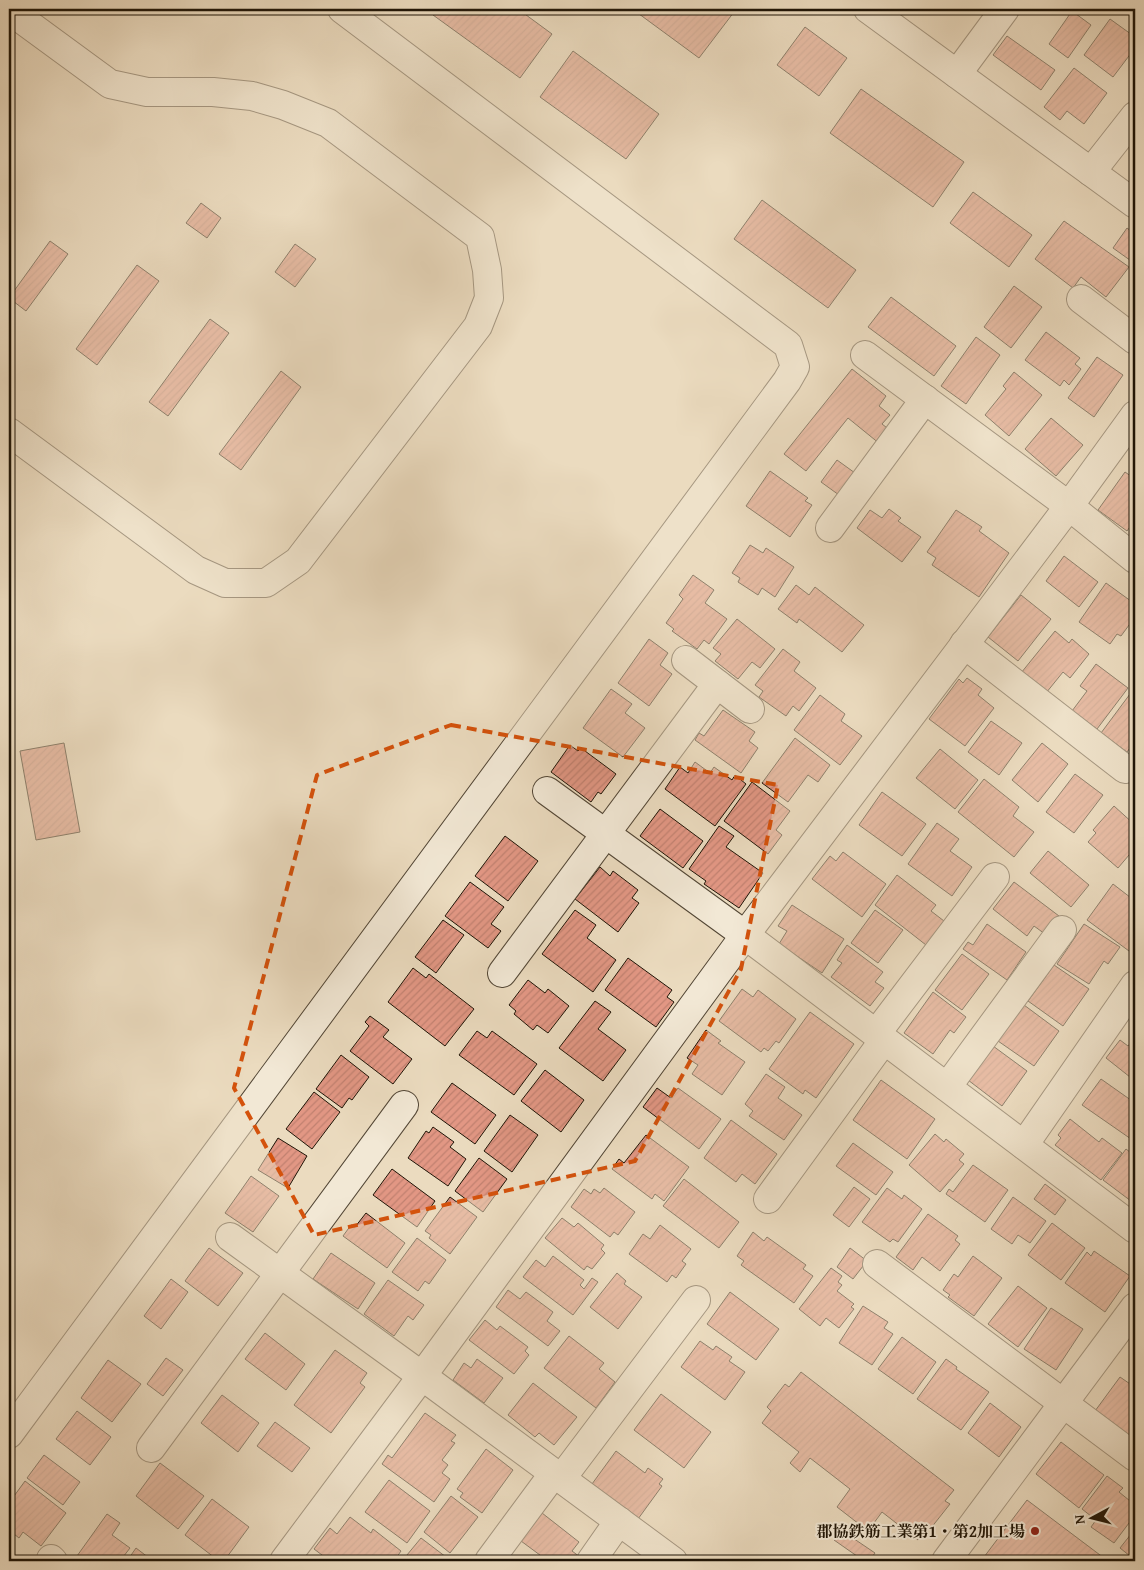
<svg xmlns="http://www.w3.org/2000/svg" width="1144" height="1570" viewBox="0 0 1144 1570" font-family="'Gentium Book Plus','Noto Serif JP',serif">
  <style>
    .building { fill: url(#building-hatch); stroke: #1f1507 }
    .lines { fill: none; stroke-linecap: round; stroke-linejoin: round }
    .minor-casing { stroke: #524635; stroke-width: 30 }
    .minor { stroke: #f2e8d5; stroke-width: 28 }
    .marked { fill: none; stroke: #d4520c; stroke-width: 4; stroke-dasharray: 10 6; stroke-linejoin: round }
    .poi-dot { fill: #8f2418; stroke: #f2e8d5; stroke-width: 2 }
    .labels { text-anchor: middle; stroke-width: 4; stroke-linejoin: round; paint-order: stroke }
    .poi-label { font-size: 16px; font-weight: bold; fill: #1f1507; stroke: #f2e8d5; text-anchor: end }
  </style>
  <defs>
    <pattern id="building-hatch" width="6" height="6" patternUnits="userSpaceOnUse" patternTransform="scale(1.25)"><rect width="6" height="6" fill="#e29784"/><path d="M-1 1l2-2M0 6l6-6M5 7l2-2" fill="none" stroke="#c18170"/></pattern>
  </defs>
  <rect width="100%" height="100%" fill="#ebdbbf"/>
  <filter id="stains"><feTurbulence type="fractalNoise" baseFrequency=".004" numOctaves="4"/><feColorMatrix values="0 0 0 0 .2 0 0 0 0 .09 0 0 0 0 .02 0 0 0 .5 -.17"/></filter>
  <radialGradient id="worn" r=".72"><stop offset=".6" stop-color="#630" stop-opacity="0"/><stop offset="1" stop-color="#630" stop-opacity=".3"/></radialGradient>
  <!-- building -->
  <g class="building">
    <path d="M438,9H518L552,34L520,78L433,15Z"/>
    <path d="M636,9H730L734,12L699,58L635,11Z"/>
    <path d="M1072,11L1091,25L1068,58L1049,44Z"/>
    <path d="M1110,19L1135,37V48L1113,77L1084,55Z"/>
    <path d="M805,27L847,58L819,96L777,65Z"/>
    <path d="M1007,36L1055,70L1041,90L993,55Z"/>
    <path d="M573,51L659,114L626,159L540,97Z"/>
    <path d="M1074,68L1107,93L1084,124L1067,111L1060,120L1044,107Z"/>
    <path d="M861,89L964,162L933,207L830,133Z"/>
    <path d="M973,192L1032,235L1009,267L950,223Z"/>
    <path d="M762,200L856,270L828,308L734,239Z"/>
    <path d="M201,203L221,218L207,238L186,223Z"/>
    <path d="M1064,221L1129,267L1106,297L1081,277L1073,288L1035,259Z"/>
    <path d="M1127,228L1135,234L1134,263L1113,248Z"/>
    <path d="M50,241L68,254L26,311L9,298Z"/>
    <path d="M295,244L316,259L295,287L275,272Z"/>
    <path d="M137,265L159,281L97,365L76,349Z"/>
    <path d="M1014,286L1042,307L1011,348L984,327Z"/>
    <path d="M891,297L956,346L934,376L868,327Z"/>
    <path d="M210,319L229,333L168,416L149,402Z"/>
    <path d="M1046,332L1080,358L1075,364L1081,369L1069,385L1064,380L1060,386L1025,360Z"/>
    <path d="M976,337L1000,355L966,404L941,386Z"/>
    <path d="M1097,357L1123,375L1094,417L1068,398Z"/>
    <path d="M852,369L886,396L879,406L890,415L882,424L891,431L880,444L848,418L806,471L784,454Z"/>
    <path d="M281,371L301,387L241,470L219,454Z"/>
    <path d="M1014,372L1042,395L1009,436L985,415L1006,389L1003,386Z"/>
    <path d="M1051,418L1083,445L1056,476L1025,449Z"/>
    <path d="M837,460L855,473L839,495L821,482Z"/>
    <path d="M770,471L808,498L805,501L812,505L790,537L746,506Z"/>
    <path d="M1125,472L1135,479V520L1127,531L1098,510Z"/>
    <path d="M889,509L901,518L898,521L921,537L902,562L857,528L870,510L882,518Z"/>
    <path d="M956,510L982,527L979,531L1009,553L979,597L932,565L936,558L927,552Z"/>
    <path d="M750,545L763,553L766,548L794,567L775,597L762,588L758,595L738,582L740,578L732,573Z"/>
    <path d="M1064,556L1098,582L1079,607L1046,581Z"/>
    <path d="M693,575L714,590L705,603L727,619L709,644L704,640L697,649L672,631L674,629L666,623L683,599L679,595Z"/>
    <path d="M1106,583L1135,604V617L1121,636L1117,634L1110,644L1079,622Z"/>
    <path d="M796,585L809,595L815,587L864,625L842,652L799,619L797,623L778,609Z"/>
    <path d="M1021,595L1051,619L1018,661L988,637Z"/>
    <path d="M737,619L775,649L760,668L752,662L738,679L715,661L721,654L713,648Z"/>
    <path d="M1055,631L1069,643L1072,639L1089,654L1070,678L1063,672L1046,693L1021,673Z"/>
    <path d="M649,639L668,653L660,665L672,674L649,706L618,683Z"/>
    <path d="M783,649L800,662L794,671L816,688L799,711L793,706L786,716L759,697L763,691L755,685Z"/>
    <path d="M1096,664L1128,688L1097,729L1072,711L1087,691L1080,686Z"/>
    <path d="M967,678L982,689L978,695L994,708L965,746L929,719L959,679L963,683Z"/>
    <path d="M611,689L632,704L625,713L645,728L623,757L583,728Z"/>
    <path d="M1130,694L1135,697V741L1127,752L1101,733Z"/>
    <path d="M820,695L845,714L841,721L862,736L840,765L794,730Z"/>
    <path d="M723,710L755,732L749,741L758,748L741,773L695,740L699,733L704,736Z"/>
    <path d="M991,721L1022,743L999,775L968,752Z"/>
    <path d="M795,738L830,765L818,782L808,775L788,802L762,783Z"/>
    <path d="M64,743L80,832L36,840L20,751Z"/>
    <path d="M1042,743L1068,764L1038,802L1012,780Z"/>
    <path d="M570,745L578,751L581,748L616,774L601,794L598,792L591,802L551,772Z"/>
    <path d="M940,749L978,780L955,809L916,778Z"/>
    <path d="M695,762L710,773L714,767L732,780L735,775L746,784L715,826L665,789L680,767L688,773Z"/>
    <path d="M1075,774L1103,795L1074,833L1046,812Z"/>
    <path d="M984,779L1019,807L1013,816L1034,832L1014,857L958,812Z"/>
    <path d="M752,782L790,811L776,830L782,835L768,854L724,821Z"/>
    <path d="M882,792L926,824L902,856L859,825Z"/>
    <path d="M1114,806L1135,825V848L1118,868L1088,842L1096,833L1093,830Z"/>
    <path d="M660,809L703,841L683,868L640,836Z"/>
    <path d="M937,823L959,839L950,851L972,867L952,896L908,864Z"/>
    <path d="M719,826L734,836L726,847L763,873L739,908L704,884L706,881L689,869Z"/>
    <path d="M505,836L538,861L508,901L475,876Z"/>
    <path d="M1048,851L1089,885L1071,907L1030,873Z"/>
    <path d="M843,852L886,884L862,917L812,879L830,856L836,861Z"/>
    <path d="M600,867L610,876L613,871L638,890L632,898L639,903L618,932L575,899Z"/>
    <path d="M897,875L936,905L931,911L944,921L926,945L875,905Z"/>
    <path d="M470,882L504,907L491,924L501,931L488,948L445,916Z"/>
    <path d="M1014,882L1059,916L1045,934L1034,926L1027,936L993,909Z"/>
    <path d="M1113,884L1135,901V943L1129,951L1087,920Z"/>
    <path d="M792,905L844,939L822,973L779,944L787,931L778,926Z"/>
    <path d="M575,910L596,925L587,938L616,960L593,992L542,954Z"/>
    <path d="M875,910L903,930L878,963L851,943Z"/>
    <path d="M443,920L464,935L436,973L415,957Z"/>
    <path d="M987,924L1026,952L1007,980L963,949L968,942L973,945Z"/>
    <path d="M1084,924L1120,947L1108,964L1104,961L1089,984L1057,964Z"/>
    <path d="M847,945L883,972L875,982L884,988L870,1006L831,977L842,963L837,960Z"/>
    <path d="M962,954L989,974L962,1010L935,990Z"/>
    <path d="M628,958L672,990L667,997L674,1002L656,1027L605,990Z"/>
    <path d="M1054,965L1089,989L1063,1026L1028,1001Z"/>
    <path d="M413,968L426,978L429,974L474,1009L445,1046L388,1002Z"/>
    <path d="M528,980L545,993L548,989L569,1006L548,1033L537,1025L533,1030L514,1014L516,1011L509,1005Z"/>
    <path d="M742,989L753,997L758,990L796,1019L779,1043L776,1041L768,1051L764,1048L761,1052L719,1021Z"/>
    <path d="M933,992L966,1017L954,1033L950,1030L933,1054L904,1033Z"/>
    <path d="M595,1001L611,1012L598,1029L626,1050L603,1081L559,1048Z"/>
    <path d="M1024,1005L1059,1031L1034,1066L998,1041Z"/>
    <path d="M810,1012L854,1044L816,1098L805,1090L803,1094L769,1069Z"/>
    <path d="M370,1016L389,1030L383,1037L412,1059L393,1084L350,1051L369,1026L365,1022Z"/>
    <path d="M706,1030L721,1041L718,1043L745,1062L722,1095L692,1074L698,1065L687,1058Z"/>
    <path d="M477,1031L487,1038L492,1031L537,1064L514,1095L459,1055Z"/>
    <path d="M1120,1040L1128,1046L1132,1041L1135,1043V1081L1106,1058Z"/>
    <path d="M993,1046L1027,1071L1002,1106L968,1080Z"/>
    <path d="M341,1055L369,1077L352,1100L349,1098L342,1108L316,1089Z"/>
    <path d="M545,1070L584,1100L561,1132L521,1101Z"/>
    <path d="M766,1074L785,1087L778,1098L802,1115L784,1140L749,1116L753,1111L745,1104Z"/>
    <path d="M1101,1079L1135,1103V1133L1131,1139L1082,1105Z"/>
    <path d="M881,1080L935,1119L907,1159L853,1120Z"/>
    <path d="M452,1083L496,1115L475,1144L431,1112Z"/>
    <path d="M657,1088L671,1098L678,1088L721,1119L699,1149L643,1107Z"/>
    <path d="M314,1092L340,1112L312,1149L286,1129Z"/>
    <path d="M510,1115L538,1135L512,1172L484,1151Z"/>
    <path d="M1070,1119L1099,1142L1102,1138L1122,1153L1101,1180L1055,1145L1061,1138L1058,1135Z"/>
    <path d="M731,1120L777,1154L755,1184L742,1174L736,1182L704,1158Z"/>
    <path d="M433,1127L454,1142L450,1147L466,1159L448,1186L408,1158L426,1131L429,1133Z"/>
    <path d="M935,1134L944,1142L946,1139L964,1154L959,1160L964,1164L940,1192L909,1165Z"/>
    <path d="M646,1135L689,1167L664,1201L655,1194L652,1199L612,1169L619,1159L624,1163Z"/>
    <path d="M278,1138L307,1156L288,1188L258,1170Z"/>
    <path d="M853,1143L893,1172L876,1195L836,1166Z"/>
    <path d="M1126,1149L1135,1156V1204L1103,1180Z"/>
    <path d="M479,1158L507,1179L483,1212L455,1191Z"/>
    <path d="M973,1165L1008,1190L985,1222L946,1194L949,1189L953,1192Z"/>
    <path d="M392,1169L435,1201L417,1227L373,1195Z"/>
    <path d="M251,1176L279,1196L253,1232L225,1213Z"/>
    <path d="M684,1179L739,1222L719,1248L663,1206Z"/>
    <path d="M1045,1184L1066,1200L1055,1215L1034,1199Z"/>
    <path d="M854,1187L870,1199L849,1227L833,1215Z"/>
    <path d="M604,1188L635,1212L618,1235L614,1232L610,1237L571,1207L584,1189L591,1194L594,1189L600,1193Z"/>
    <path d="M887,1188L902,1199L904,1195L922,1209L898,1242L893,1239L890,1242L862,1222Z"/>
    <path d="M450,1197L477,1217L450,1254L429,1238L431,1235L425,1231Z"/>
    <path d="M1013,1197L1046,1221L1030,1243L1018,1235L1012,1244L991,1229Z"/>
    <path d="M366,1213L405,1243L387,1268L343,1236L351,1225L355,1227Z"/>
    <path d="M928,1214L958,1236L955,1240L960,1244L940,1271L922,1257L913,1270L896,1257Z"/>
    <path d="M562,1218L574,1227L578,1223L604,1245L601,1249L605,1253L592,1269L587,1266L584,1270L545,1238Z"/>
    <path d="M1052,1223L1085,1248L1061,1280L1028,1255Z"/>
    <path d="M660,1225L691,1249L682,1261L686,1264L676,1278L672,1275L667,1282L629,1254L643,1234L650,1239Z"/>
    <path d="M753,1232L764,1241L767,1237L806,1265L803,1269L813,1276L794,1303L741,1265L744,1261L737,1256Z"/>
    <path d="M417,1238L446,1260L429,1284L425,1281L418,1291L392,1272Z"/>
    <path d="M209,1248L243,1273L218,1306L185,1281Z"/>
    <path d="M850,1248L867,1261L853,1279L837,1267Z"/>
    <path d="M1094,1251L1130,1276L1105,1312L1065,1283L1087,1252L1091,1256Z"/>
    <path d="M331,1253L375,1283L358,1309L313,1279Z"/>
    <path d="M553,1256L584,1280L580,1285L584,1289L592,1278L598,1282L573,1315L523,1277L536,1260L545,1267Z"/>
    <path d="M973,1256L1002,1278L974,1316L948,1297L950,1295L943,1290L954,1274L958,1277Z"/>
    <path d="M831,1268L842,1276L838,1282L842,1285L837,1291L854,1304L851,1307L854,1309L839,1328L826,1318L820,1326L799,1309Z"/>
    <path d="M617,1273L626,1281L624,1284L642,1297L618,1329L590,1307Z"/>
    <path d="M171,1279L188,1292L161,1329L144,1316Z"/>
    <path d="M388,1280L424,1305L413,1320L408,1316L394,1336L364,1314Z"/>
    <path d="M1018,1286L1047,1308L1018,1347L988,1324Z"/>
    <path d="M508,1290L520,1299L526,1292L553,1312L547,1321L560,1331L548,1346L496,1307Z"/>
    <path d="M730,1292L779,1329L756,1360L707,1324Z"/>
    <path d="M863,1306L888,1322L884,1328L893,1334L872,1365L839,1343Z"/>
    <path d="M1051,1308L1083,1329L1056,1370L1024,1349Z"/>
    <path d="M485,1320L497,1330L500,1326L528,1347L525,1351L529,1355L514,1374L469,1340Z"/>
    <path d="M265,1333L305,1364L286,1390L245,1359Z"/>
    <path d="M569,1336L604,1363L599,1369L615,1382L596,1408L544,1368Z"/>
    <path d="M902,1337L936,1362L913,1394L878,1369Z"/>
    <path d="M700,1341L713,1350L716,1346L732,1357L729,1361L745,1372L725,1400L681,1367Z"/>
    <path d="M335,1350L367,1373L360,1383L365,1387L331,1433L294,1405Z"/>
    <path d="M166,1358L183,1370L163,1396L147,1384Z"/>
    <path d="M477,1359L503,1378L484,1403L453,1380L464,1363L471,1368Z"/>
    <path d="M946,1359L957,1367L956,1369L989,1392L961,1430L917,1399Z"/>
    <path d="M108,1360L141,1384L112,1422L81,1398Z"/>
    <path d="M801,1372L954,1490L945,1501L950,1504L931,1528L928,1526L918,1540L882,1512L868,1531L837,1507L850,1489L810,1458L800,1472L790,1463L799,1452L762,1423L771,1411L767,1407L785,1384L789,1387Z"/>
    <path d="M1120,1377L1133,1386L1135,1383V1441L1095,1411Z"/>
    <path d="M533,1383L577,1417L554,1445L539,1433L535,1437L508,1415Z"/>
    <path d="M661,1394L711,1432L684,1468L634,1430Z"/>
    <path d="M222,1395L259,1423L238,1452L201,1423Z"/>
    <path d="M990,1403L1021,1427L999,1457L968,1433Z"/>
    <path d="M77,1411L111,1437L90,1465L56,1439Z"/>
    <path d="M425,1413L456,1435L451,1441L455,1443L442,1460L448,1465L442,1473L450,1479L434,1502L382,1464L388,1455L392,1458Z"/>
    <path d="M275,1422L310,1448L292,1472L257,1446Z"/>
    <path d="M1061,1442L1104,1475L1079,1508L1036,1474Z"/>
    <path d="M486,1449L513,1470L482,1513L460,1497L463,1493L457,1489Z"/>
    <path d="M616,1451L645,1473L648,1468L663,1479L659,1484L662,1486L638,1519L592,1484Z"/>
    <path d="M44,1455L80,1482L63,1505L27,1478Z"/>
    <path d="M160,1463L204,1496L178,1529L136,1496Z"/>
    <path d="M1107,1476L1123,1488L1119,1492L1135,1505V1515L1114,1543L1091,1527L1096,1520L1082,1509Z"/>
    <path d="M389,1480L430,1511L407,1543L365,1512Z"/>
    <path d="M25,1481L66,1513L41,1546L23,1532L19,1538L9,1530V1503Z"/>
    <path d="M451,1496L478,1517L450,1553L424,1532Z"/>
    <path d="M212,1499L249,1527L224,1561H219L185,1535Z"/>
    <path d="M1027,1500L1108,1561H981Z"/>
    <path d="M542,1513L579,1542L572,1551L580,1557L577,1561H548L521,1541Z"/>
    <path d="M107,1514L120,1523L112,1535L130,1548L120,1561H84L77,1556Z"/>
    <path d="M350,1517L371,1533L373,1529L401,1551L394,1561H330L314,1549L330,1528L337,1534Z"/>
    <path d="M1135,1529V1560L1120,1548Z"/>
    <path d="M841,1530L875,1553L869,1561H864L834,1540Z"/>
    <path d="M421,1538L446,1557L443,1561H402Z"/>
    <path d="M136,1548L153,1561H127Z"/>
  </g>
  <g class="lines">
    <!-- minor casing -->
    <g class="minor-casing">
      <g id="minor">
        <path d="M868,9L1135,204"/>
        <path d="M9,10L110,84L147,92H213L252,96L283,105L328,123L480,237L487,270L489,298L478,326L298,561L266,583H225L196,570L9,432"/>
        <path d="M957,74L1005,9"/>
        <path d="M1091,172L1135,116"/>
        <path d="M1081,299L1135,340"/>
        <path d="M865,355L1069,506L1135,415"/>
        <path d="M830,528L925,399"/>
        <path d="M964,644L1125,769"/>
        <path d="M686,660L750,709"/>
        <path d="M547,791L745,935L1135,1229"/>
        <path d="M502,973L717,684"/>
        <path d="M876,1034L995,877"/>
        <path d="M947,1087L1062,930"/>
        <path d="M1024,1145L1135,985"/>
        <path d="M768,1199L884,1040"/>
        <path d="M230,1237L422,1376L673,1561"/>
        <path d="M877,1264L1135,1457"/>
        <path d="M9,1434L787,381L795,367L788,345L342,9"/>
        <path d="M151,1448L404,1105"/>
        <path d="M561,1479L696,1300"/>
        <path d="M51,1559L53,1561"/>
        <path d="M284,1561L422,1376L745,935L1069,506L1135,559"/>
        <path d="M489,1561L554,1473"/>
        <path d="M591,1561L619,1521"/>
        <path d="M946,1561L1135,1307"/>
      </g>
    </g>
    <!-- minor -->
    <use href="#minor" class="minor"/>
  </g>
  <!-- marked area -->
  <path d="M0 0H1144V1570H0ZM451,725L778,785L741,969L635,1161L314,1235L234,1088L317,775Z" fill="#ebdbbf" fill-opacity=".55" fill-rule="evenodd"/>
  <path class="marked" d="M451,725L778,785L741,969L635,1161L314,1235L234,1088L317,775Z"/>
  <!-- markers -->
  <circle class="poi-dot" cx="1035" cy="1531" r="5"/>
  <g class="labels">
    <!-- poi labels -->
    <g class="poi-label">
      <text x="1025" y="1537">郡協鉄筋工業第1・第2加工場</text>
    </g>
  </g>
  <!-- margin -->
  <rect width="1144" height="1570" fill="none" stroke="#ebdbbf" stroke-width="30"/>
  <rect x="10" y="10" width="1124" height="1550" fill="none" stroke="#1f1507" stroke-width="2.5"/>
  <rect x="15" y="15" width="1114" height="1540" fill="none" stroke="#1f1507"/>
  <!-- north arrow -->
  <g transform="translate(1092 1518) rotate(263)" stroke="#f2e8d5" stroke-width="4" paint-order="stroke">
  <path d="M0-4L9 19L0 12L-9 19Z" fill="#1f1507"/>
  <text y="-8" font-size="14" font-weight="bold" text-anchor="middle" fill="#1f1507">N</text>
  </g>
  <rect width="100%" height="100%" filter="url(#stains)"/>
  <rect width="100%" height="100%" fill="url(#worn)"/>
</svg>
